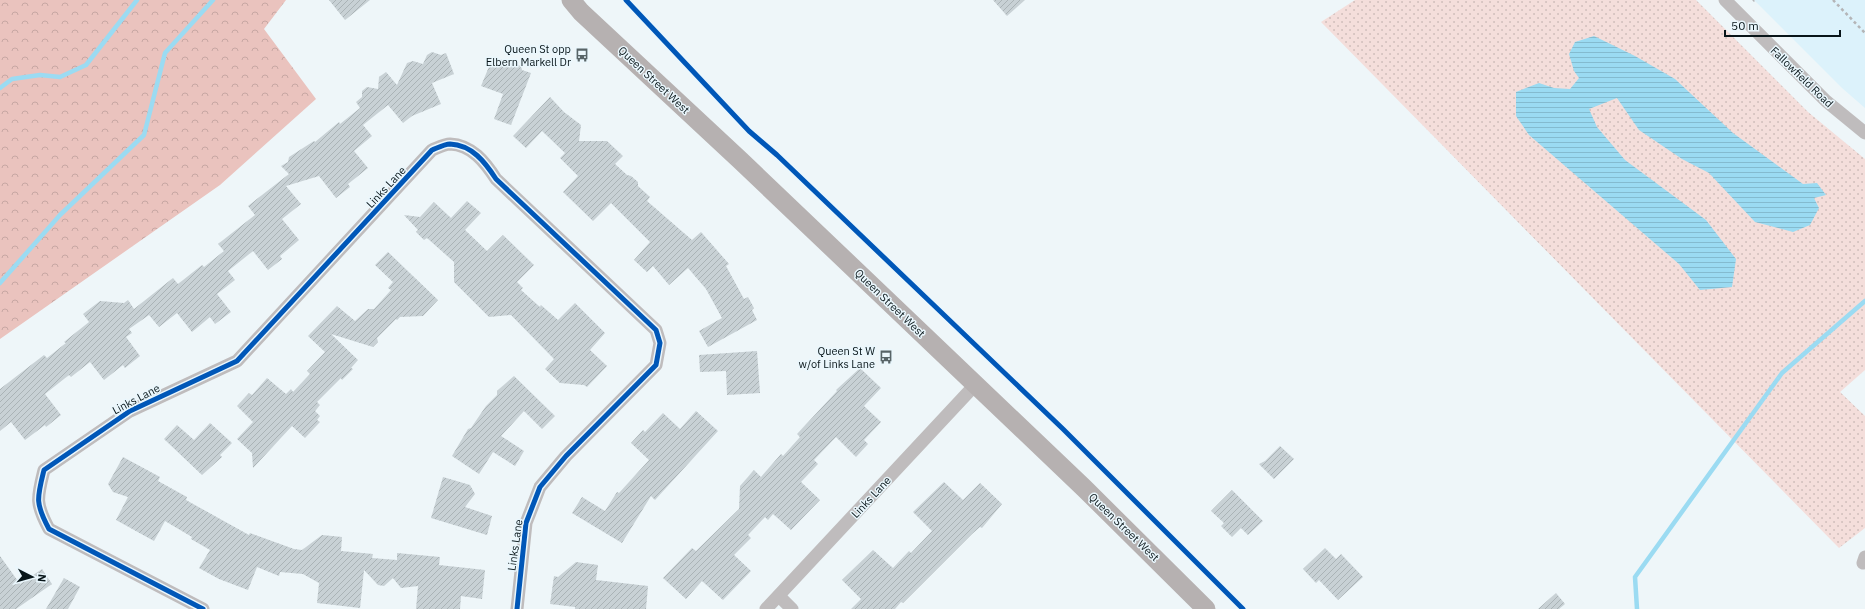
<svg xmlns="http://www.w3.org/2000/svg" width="1865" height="609" viewBox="0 0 1865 609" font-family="'IBM Plex Sans',sans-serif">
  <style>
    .built { fill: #dcf2fb }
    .forest { fill: url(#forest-crowns) }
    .park { fill: url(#park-dots) }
    .water { fill: url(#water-rules) }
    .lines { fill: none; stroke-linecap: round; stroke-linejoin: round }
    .stream { stroke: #9bdbf2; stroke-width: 4.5 }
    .building { fill: url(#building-hatch) }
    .path { stroke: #b4b5b7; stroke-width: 2.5; stroke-dasharray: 3 3; stroke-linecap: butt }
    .minor { stroke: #bfbcbd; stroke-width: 13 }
    .secondary { stroke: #b6b1b1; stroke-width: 19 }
    .cycleway-casing { stroke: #eaf7fd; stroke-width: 8 }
    .cycleway { stroke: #0057b8; stroke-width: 5 }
    .labels { text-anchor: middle; stroke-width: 3; stroke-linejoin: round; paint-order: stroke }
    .poi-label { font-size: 11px; fill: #081519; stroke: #eaf7fd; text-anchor: end }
    .street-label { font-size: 11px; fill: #081519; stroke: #eaf7fd }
  </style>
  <defs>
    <pattern id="forest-crowns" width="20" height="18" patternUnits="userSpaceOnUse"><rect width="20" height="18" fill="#eac3be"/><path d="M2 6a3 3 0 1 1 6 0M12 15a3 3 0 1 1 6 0" fill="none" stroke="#c7a7a3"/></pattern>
    <pattern id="park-dots" width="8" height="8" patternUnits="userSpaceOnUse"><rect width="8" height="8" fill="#f4dedb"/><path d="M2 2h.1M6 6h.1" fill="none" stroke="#d0bebb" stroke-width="1.8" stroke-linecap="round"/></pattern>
    <pattern id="water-rules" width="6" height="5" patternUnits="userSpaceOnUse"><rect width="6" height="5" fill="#9bdbf2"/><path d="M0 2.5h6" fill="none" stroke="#84bbcf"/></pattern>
    <pattern id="building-hatch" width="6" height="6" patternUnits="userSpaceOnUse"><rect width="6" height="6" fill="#c8d1d5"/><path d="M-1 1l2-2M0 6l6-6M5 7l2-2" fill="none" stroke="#aab3b6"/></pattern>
  </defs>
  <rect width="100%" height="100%" fill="#eef6f9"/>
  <!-- built -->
  <path class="built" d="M1754,0H1865V108L1842,88Z"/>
  <!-- forest -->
  <path class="forest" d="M0,0H286L264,29L316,99L220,185L0,339Z"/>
  <!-- park -->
  <path class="park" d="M1355,0H1696L1808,112L1865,159V370L1840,392L1865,416V528L1839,548L1321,22Z"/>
  <!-- water -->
  <path class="water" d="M1594,36L1635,56L1675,79L1733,133L1803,184L1817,183L1826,195L1814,198L1819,208L1810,225L1793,232L1755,222L1709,173L1682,159L1639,130L1617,98L1589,109L1597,127L1625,160L1706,220L1736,259L1732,287L1700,290L1679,264L1529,135L1516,116V92L1539,83L1554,88L1570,89L1579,78L1574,71L1569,54L1575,42Z"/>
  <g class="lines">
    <!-- stream -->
    <g class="stream">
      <path d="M0,88L12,79L40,75L60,77L86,65L137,0"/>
      <path d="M0,283L60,215L144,135L165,53L213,0"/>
      <path d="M1637,609L1635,577L1782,373L1865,301"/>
    </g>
  </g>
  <!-- building -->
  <g class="building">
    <path d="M329,0H370L345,20Z"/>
    <path d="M993,0H1025L1007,16Z"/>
    <path d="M432,52L441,55L446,53L454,74L432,83L441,104L412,116L403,123L388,105L363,125L372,136L354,151L368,168L348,184L350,187L336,198L319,176L286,186L301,204L282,219L299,240L280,256L282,259L268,270L253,251L228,271L235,280L217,294L231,312L215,324L210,317L192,332L177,313L159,327L149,315L129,329L132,333L126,337L140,356L125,368L123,365L104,380L90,362L71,377L69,375L45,394L61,415L46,427L45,425L25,440L11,422L0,431V389L44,355L47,358L66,343L64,342L89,322L83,314L100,301L124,303L128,300L134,309L173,278L178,284L202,265L204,267L224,251L218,244L255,215L248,206L289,174L281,166L288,162L289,157L314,141L315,142L339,122L340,124L360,108L356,102L362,97V91L367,87L378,89L379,77L386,72L397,85L407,63L413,61L423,64L427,55Z"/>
    <path d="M493,57L521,66L522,70L531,73L511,125L494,119L503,94L481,86Z"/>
    <path d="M550,97L564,112L581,125L579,141H607L623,156L615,164L627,175L631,176L638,182V186L650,197L647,201L692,240L701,232L729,264L726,266L744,299L748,297L754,308L752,310L757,320L708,347L699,331L722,318L706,289L688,268L669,285L653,266L647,272L634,260L650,242L611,203L593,221L563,192L578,176L560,158L565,153L542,131L526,148L513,136Z"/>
    <path d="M467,201L481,213L465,230L487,251L503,235L534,265L517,282L523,288L521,290L540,307L541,305L558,320L575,303L605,333L590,350L607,366L587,387L584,385L560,383L545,369L554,359L511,315L489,317L454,282V262L427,238L424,240L416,232L418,230L404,215L420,217L434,202L451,218Z"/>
    <path d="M388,252L438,300L423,316L400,317L397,320L396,319L377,338L378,342L373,347L331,334L358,360L351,368L353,369L342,380L341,378L317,402L320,405L315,411L320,416L317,420L320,422L305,438L292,426L253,468L252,453L237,439L253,422L237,406L249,393L252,395L267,378L286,394L291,389L293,392L310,374L307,371L325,352L308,336L337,306L355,321L368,309H374L391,290L388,288L393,282L375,265Z"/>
    <path d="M757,351L760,393L727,395L726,371L700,372L699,355Z"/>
    <path d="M860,368L881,388L864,406L881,422L864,440L868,444L856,457L836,437L814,460L818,464L801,482L820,500L791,530L773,514L768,520L765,517L748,535L751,538L734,555L751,571L723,600L702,581L686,599L663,578L692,548L696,551L739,509L740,486L754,470L761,477L781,454L783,456L800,437L797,434L837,391L836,390Z"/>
    <path d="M514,376L555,416L542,429L524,411L501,436L524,451L515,466L493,452L479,474L452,456L468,429L471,428L486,406L497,395V391Z"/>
    <path d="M696,411L718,431L655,500L651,496L622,543L572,513L582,497L605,511L617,492L619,493L649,460L631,443L643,430L645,432L663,413L680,429Z"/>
    <path d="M210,423L232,443L220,455L222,457L202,475L164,439L177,425L194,440Z"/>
    <path d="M1280,446L1294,459L1274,479L1259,464L1265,461Z"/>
    <path d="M123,457L160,477L158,481L187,497L186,500L249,535L250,533L294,549L302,550L322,535L342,537L341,551L373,554L372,558L397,560V553L440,557L439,565L485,570L482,599L461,596L460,609H416L418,586L401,588L393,578L384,586L378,585L364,570L360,608L317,603L319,583L303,574L280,572L279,576L257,567L248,590L219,579L199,568L210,550L191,539L192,537L165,521L154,541L116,520L128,497L113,492L108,484Z"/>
    <path d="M443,477L470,485L475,494L465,507L492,516L487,535L431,518Z"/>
    <path d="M944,482L963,500L980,483L1002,504L982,528L980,527L972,534L903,603L901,602L895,609H851L861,599L842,580L873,550L893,568L909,551L911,553L932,531L913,512Z"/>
    <path d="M1232,490L1263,521L1248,535L1241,528L1232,537L1221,526L1224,523L1211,511Z"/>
    <path d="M1325,548L1336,559L1341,554L1363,577L1338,600L1319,580L1316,583L1303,569Z"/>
    <path d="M0,556L20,584L42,569L52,584L16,609H0Z"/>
    <path d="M576,562L598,565L596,580L648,586L646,609H575V607L550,604L554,576L558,577Z"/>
    <path d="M64,578L80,587L68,609H46Z"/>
    <path d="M1556,593L1565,604L1559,609H1538Z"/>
  </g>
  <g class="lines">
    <!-- path -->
    <g class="path">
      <path d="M1833,0L1865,33"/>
      <path d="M1753,1L1754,0"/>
    </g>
    <!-- minor -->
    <g class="minor">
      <path d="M1725,0L1826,101L1865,133"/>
      <path d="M1863,563L1865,557"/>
      <path d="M779,596L792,609"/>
      <path d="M203,609L49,529C35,503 37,498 44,470L130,411L237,361L432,150C437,148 445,144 450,144C472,145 485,162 496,179L656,330L660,343L656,365L566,456L540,487L526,523L517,609"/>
      <path d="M766,609L975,385"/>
    </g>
    <!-- secondary -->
    <path class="secondary" d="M571,0L581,12L741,161L1084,488L1206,609"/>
    <!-- cycleway casing -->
    <g class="cycleway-casing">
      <g id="cycleway">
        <path d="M626,0L749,131L777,155L1063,429L1243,609"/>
        <path d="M203,609L49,529C35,503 37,498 44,470L130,411L237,361L432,150C437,148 445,144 450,144C472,145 485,162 496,179L656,330L660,343L656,365L566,456L540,487L526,523L517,609"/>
      </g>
    </g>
    <!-- cycleway -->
    <use href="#cycleway" class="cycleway"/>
  </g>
  <!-- icons -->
  <defs>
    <g id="bus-bare" transform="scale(1.08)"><path d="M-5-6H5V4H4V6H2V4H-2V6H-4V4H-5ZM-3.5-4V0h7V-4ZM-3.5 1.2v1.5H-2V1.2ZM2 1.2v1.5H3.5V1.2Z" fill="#586467" stroke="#eaf7fd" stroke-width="2.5" paint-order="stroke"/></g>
  </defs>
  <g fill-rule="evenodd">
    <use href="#bus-bare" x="582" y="55"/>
    <use href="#bus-bare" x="886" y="357"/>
  </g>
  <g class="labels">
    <!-- poi labels -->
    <g class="poi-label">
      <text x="571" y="53">Queen St opp<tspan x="571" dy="13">Elbern Markell Dr</tspan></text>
      <text x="875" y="355">Queen St W<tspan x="875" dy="13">w/of Links Lane</tspan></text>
    </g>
    <!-- street labels -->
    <g class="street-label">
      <text transform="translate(1802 77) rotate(44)" y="4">Fallowfield Road</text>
      <text transform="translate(654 80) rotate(43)" y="4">Queen Street West</text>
      <text transform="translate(386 187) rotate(-47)" y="4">Links Lane</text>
      <text transform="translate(890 303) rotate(44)" y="4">Queen Street West</text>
      <text transform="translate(136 399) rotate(-28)" y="4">Links Lane</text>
      <text transform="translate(871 497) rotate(-47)" y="4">Links Lane</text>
      <text transform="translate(1124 527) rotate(44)" y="4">Queen Street West</text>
      <text transform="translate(515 545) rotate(-82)" y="4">Links Lane</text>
    </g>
  </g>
  <!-- north arrow -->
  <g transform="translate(32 577) rotate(96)" stroke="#eaf7fd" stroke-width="3" paint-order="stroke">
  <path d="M0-3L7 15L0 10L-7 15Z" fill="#081519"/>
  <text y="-6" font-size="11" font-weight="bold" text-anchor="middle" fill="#081519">N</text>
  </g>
  <!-- scale -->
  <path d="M1725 30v6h115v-6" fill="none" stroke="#081519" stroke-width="2"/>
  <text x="1731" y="30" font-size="12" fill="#081519" stroke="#eaf7fd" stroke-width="3" paint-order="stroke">50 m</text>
</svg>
